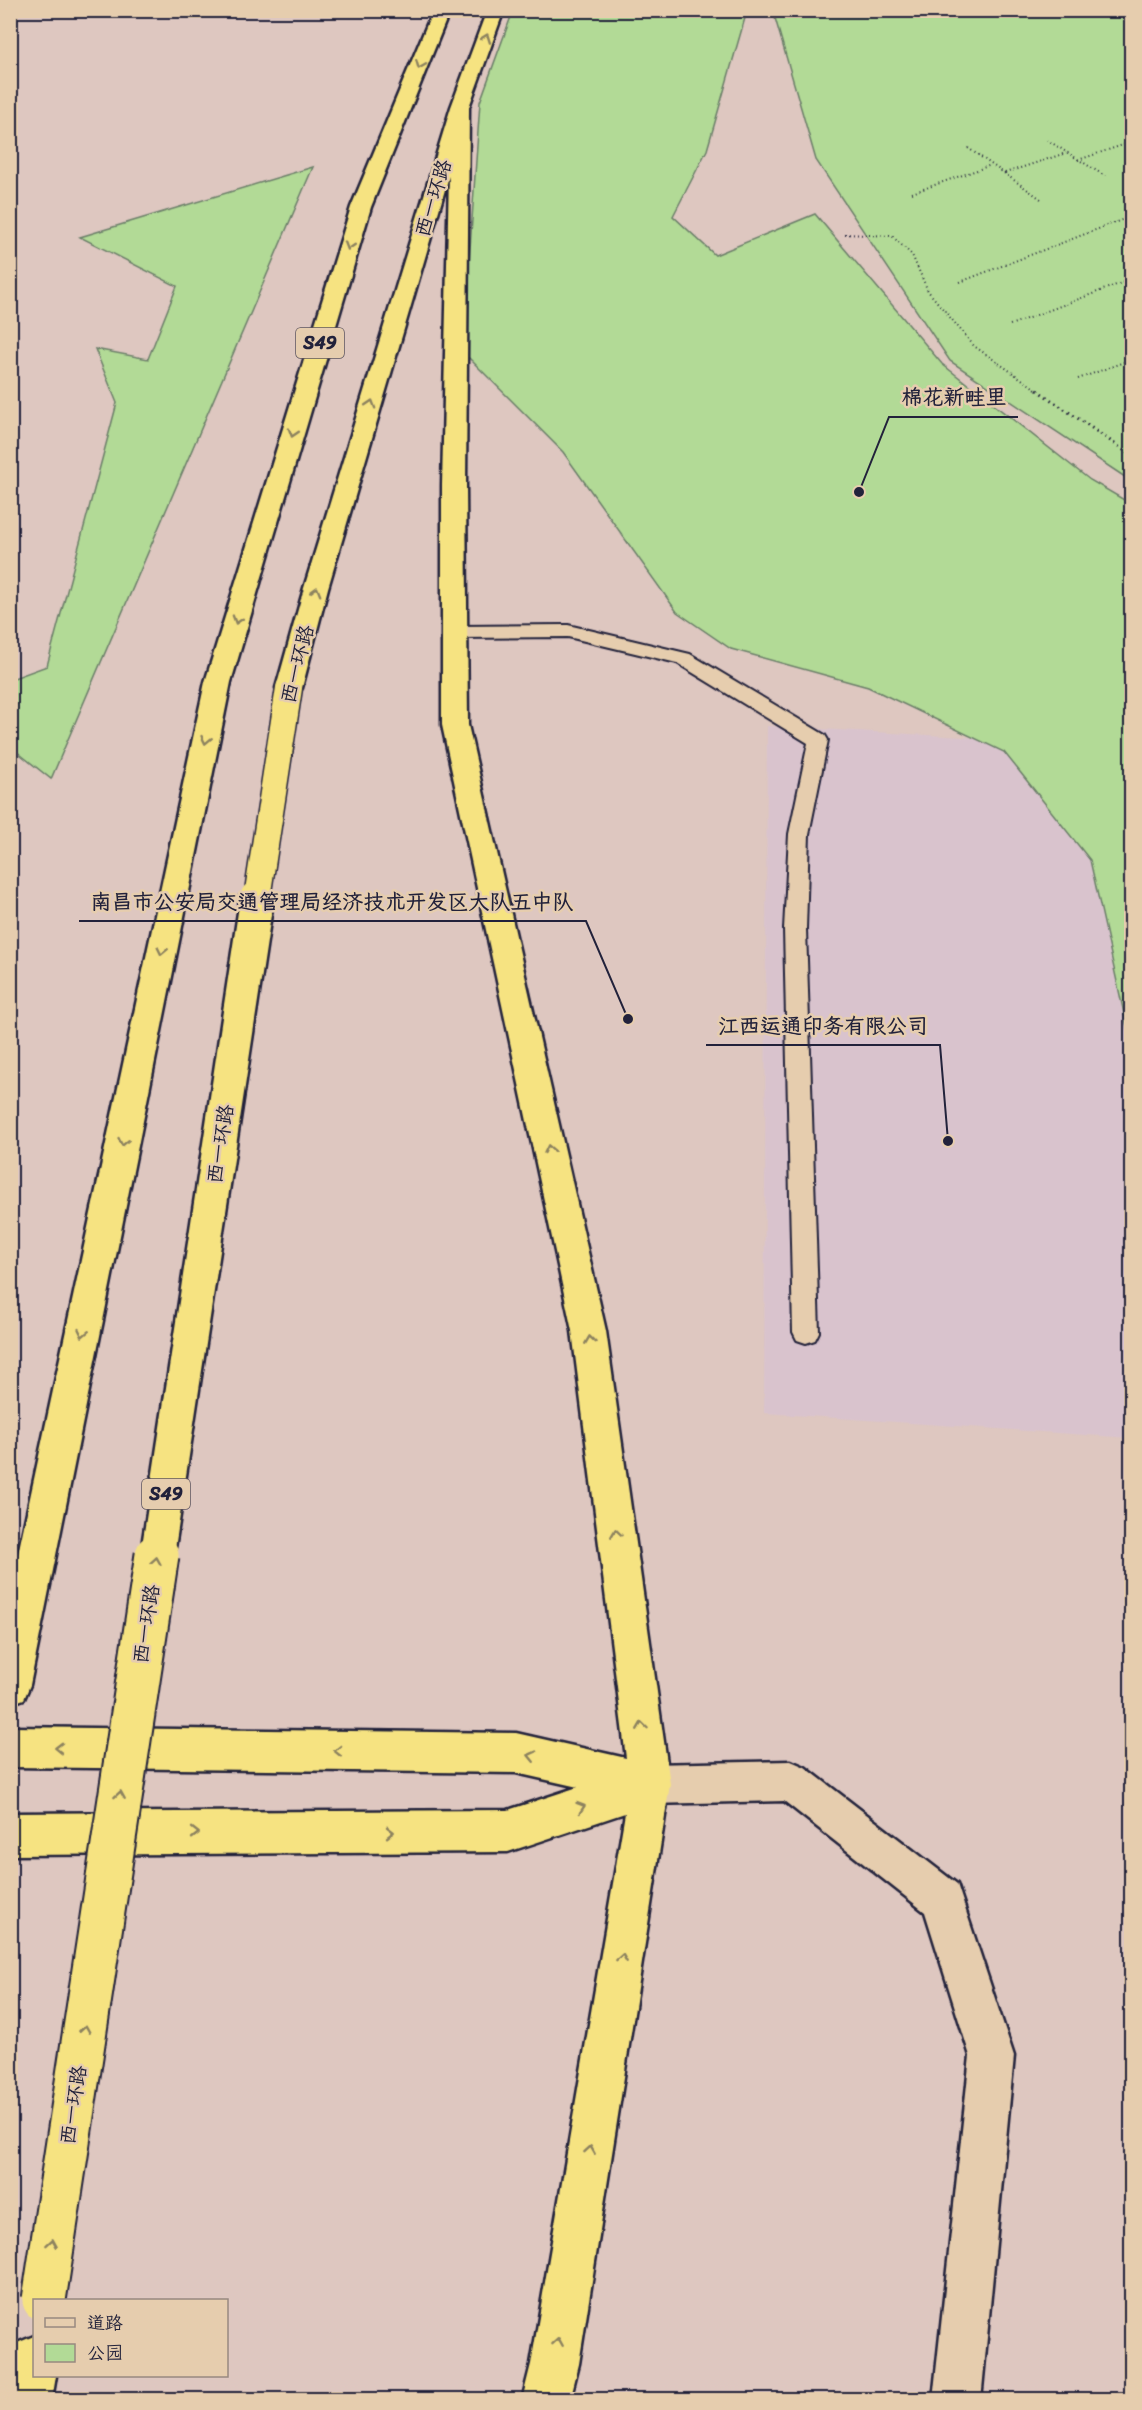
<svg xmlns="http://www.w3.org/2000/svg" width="1142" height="2410" viewBox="0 0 1142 2410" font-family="Sriracha,'LXGW WenKai TC',sans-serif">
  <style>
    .built { fill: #d9c3cd }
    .green { fill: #b2da96; stroke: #6a7e68; stroke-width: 1.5 }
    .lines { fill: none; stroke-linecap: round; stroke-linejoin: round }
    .service-casing { stroke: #22223b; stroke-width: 4 }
    .minor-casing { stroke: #22223b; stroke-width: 5 }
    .trunk-casing { stroke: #22223b; stroke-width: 5 }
    .path-far1 { stroke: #22223b; stroke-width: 2; stroke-dasharray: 1 3; stroke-linecap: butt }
    .path { stroke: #22223b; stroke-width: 3; stroke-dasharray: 1.5 4; stroke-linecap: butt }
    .service { fill: #e6cdae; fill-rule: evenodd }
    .minor { fill: #e6cdae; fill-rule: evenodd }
    .trunk { fill: #f6e381; fill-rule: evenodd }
    .trunk-bridge-far2-casing { stroke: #22223b; stroke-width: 29; stroke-linecap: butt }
    .trunk-bridge-far1-casing { stroke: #22223b; stroke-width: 38; stroke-linecap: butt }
    .trunk-bridge-casing { stroke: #22223b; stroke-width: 47; stroke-linecap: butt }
    .trunk-bridge-far2 { stroke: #f6e381; stroke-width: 26 }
    .trunk-bridge-far1 { stroke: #f6e381; stroke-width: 33 }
    .trunk-bridge { stroke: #f6e381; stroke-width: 43 }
    .oneway { stroke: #8c825e }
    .labels { text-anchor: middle; stroke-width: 5; stroke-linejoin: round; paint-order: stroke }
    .shield { fill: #e6cdae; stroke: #5d555e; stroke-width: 1.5 }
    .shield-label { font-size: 18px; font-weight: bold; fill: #22223b }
    .street-label { font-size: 20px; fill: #22223b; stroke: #e6cdae }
    .leader { fill: none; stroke: #22223b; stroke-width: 2 }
    .callout-dot { fill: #22223b; stroke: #e6cdae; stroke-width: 2 }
    .callout-label { font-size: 21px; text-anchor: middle; font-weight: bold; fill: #22223b; stroke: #e6cdae; stroke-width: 5; stroke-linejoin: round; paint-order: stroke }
  </style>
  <rect width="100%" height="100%" fill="#dec7c0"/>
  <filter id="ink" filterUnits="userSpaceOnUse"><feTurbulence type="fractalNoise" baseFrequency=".0167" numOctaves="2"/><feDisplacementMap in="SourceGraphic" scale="12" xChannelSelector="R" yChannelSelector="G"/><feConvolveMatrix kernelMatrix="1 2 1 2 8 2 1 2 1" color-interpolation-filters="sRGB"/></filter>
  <g filter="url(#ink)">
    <!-- built -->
    <path class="built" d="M767,726L1107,745L1132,870L1131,1438L764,1413Z"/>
    <!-- green -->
    <g class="green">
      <path d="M513,11H747L707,150L673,216L715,255L815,214L942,364L1090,480L1131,504V1045L1090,860L1004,752L868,687L731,649L677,612L563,452L463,352L480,102Z"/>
      <path d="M773,11H1131V481L950,361L816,160Z"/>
      <path d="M313,167L51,779L11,747V679L47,666L117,403L95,349L148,359L177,286L80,237Z"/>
    </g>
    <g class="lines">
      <!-- service casing -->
      <g class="service-casing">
        <path id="service" d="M568,625L690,654L825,735L828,740L809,834L806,929L819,1332L815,1340L806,1343L797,1340L793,1332L784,929L789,834L808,743L677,663L568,637L455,638L448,636L446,632L448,628L455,626Z"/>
      </g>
      <!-- minor casing -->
      <g class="minor-casing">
        <path id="minor" d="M791,1761L805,1767L957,1884L1014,2056L981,2400H933L970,2056L925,1912L784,1801L650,1804L636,1798L630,1784L636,1770L650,1764Z"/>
      </g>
      <!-- trunk casing -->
      <g class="trunk-casing">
        <g id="trunk">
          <path d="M433,10H450L371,207L231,682L30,1685L24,1699L10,1704V1591L205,682L351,207Z"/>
          <path d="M487,10H504L469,107L466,485L468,725L606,1331L670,1784L579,2364L570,2400H522L531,2364L625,1813L508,1852L10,1855V1813L508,1810L578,1787L516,1773L10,1767V1727L516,1733L626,1758L572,1331L442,725V485L449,176L328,588L302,688L298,694L289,697L280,694L276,688L304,588L451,107Z"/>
          <path d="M34,2336V2376H56L52,2400H10V2359L17,2343Z"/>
        </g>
      </g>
      <!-- path-far1 -->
      <g class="path-far1">
        <path d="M1047,140L1105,176"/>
        <path d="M968,148L1041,199"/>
        <path d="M1078,160L1132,142"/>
        <path d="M1005,173L1066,153"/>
        <path d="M912,193L991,165"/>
        <path d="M845,234L892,236L912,255L928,291L974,346L1039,391"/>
        <path d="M960,282L1132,216"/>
        <path d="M1010,325L1132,279"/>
        <path d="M1078,379L1132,359"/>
      </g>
      <!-- path -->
      <path class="path" d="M1037,390L1132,456"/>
      <!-- service -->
      <use href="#service" class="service"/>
      <!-- minor -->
      <use href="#minor" class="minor"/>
      <!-- trunk -->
      <use href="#trunk" class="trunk"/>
      <!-- trunk-bridge-far2 casing -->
      <g class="trunk-bridge-far2-casing">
        <path id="trunk-bridge-far2" d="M257,898L289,688"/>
      </g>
      <!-- trunk-bridge-far1 casing -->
      <g class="trunk-bridge-far1-casing">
        <path id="trunk-bridge-far1" d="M157,1557L257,897"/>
      </g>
      <!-- trunk-bridge casing -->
      <g class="trunk-bridge-casing">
        <path id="trunk-bridge" d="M44,2300L157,1555"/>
      </g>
      <!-- trunk-bridge-far2 -->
      <use href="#trunk-bridge-far2" class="trunk-bridge-far2"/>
      <!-- trunk-bridge-far1 -->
      <use href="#trunk-bridge-far1" class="trunk-bridge-far1"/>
      <!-- trunk-bridge -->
      <use href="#trunk-bridge" class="trunk-bridge"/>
    </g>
    <!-- one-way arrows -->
    <defs><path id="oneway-chevron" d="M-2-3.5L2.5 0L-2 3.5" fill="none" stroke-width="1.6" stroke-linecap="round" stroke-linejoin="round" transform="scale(1.5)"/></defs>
    <g class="oneway">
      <use href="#oneway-chevron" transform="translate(486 38) rotate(-70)"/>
      <use href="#oneway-chevron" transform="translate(420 65) rotate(112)"/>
      <use href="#oneway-chevron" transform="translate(349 246) rotate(107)"/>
      <use href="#oneway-chevron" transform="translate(371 404) rotate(-73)"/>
      <use href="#oneway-chevron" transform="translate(293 433) rotate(107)"/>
      <use href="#oneway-chevron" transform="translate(316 591) rotate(-74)"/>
      <use href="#oneway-chevron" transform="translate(237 620) rotate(107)"/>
      <use href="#oneway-chevron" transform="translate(206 740) rotate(102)"/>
      <use href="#oneway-chevron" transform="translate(162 951) rotate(102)"/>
      <use href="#oneway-chevron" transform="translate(123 1142) rotate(102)"/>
      <use href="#oneway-chevron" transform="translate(549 1149) rotate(-102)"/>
      <use href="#oneway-chevron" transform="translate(83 1333) rotate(102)"/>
      <use href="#oneway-chevron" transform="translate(590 1340) rotate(-98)"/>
      <use href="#oneway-chevron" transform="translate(616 1533) rotate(-98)"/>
      <use href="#oneway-chevron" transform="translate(156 1561) rotate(-81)"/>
      <use href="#oneway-chevron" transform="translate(642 1726) rotate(-98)"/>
      <use href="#oneway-chevron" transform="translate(59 1748) rotate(-179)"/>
      <use href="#oneway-chevron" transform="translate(338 1751) rotate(-179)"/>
      <use href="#oneway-chevron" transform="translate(532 1756) rotate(-167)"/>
      <use href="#oneway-chevron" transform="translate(120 1795) rotate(-81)"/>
      <use href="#oneway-chevron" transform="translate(581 1807) rotate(-18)"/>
      <use href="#oneway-chevron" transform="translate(390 1832)"/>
      <use href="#oneway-chevron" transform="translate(195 1833)"/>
      <use href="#oneway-chevron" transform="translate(622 1958) rotate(-81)"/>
      <use href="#oneway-chevron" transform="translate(85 2029) rotate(-81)"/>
      <use href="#oneway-chevron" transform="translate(590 2150) rotate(-81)"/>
      <use href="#oneway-chevron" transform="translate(52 2243) rotate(-81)"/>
      <use href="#oneway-chevron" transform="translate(558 2342) rotate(-81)"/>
    </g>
  </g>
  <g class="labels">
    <!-- shield labels -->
    <g class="shield">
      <rect x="296" y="328" width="48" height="30" rx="4.5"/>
      <rect x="142" y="1479" width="48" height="30" rx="4.5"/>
    </g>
    <g class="shield-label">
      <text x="320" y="349">S49</text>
      <text x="166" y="1500">S49</text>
    </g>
    <!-- street labels -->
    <g class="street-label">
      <text transform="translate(433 198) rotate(-73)" y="7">西一环路</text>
      <text transform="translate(297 664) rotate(-76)" y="7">西一环路</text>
      <text transform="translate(220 1144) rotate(-81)" y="7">西一环路</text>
      <text transform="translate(146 1624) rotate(-81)" y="7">西一环路</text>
      <text transform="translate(73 2105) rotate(-81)" y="7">西一环路</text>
    </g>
  </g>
  <!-- callouts -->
  <path class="leader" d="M859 492L889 417H1018M628 1019L586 921H79M948 1141L940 1045H706"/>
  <g class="callout-dot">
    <circle cx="859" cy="492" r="6"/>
    <circle cx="628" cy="1019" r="6"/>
    <circle cx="948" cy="1141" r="6"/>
  </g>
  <g class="callout-label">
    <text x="954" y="404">棉花新畦里</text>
    <text x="332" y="909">南昌市公安局交通管理局经济技术开发区大队五中队</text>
    <text x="823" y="1033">江西运通印务有限公司</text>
  </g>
  <!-- margin -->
  <rect width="1142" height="2410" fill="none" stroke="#e6cdae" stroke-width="36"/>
  <rect x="18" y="18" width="1106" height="2374" fill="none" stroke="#22223b" stroke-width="2" filter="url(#ink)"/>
  <!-- legend -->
  <rect x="33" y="2299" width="195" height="78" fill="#e6cdae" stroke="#988980" stroke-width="1.5"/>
  <rect x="45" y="2318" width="30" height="9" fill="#e6cdae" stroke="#988980" stroke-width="1.5"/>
  <text x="87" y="2329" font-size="18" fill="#22223b">道路</text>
  <rect x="45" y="2344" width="30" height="18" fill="#b2da96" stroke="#988980" stroke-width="1.5"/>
  <text x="87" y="2359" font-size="18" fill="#22223b">公园</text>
</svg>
